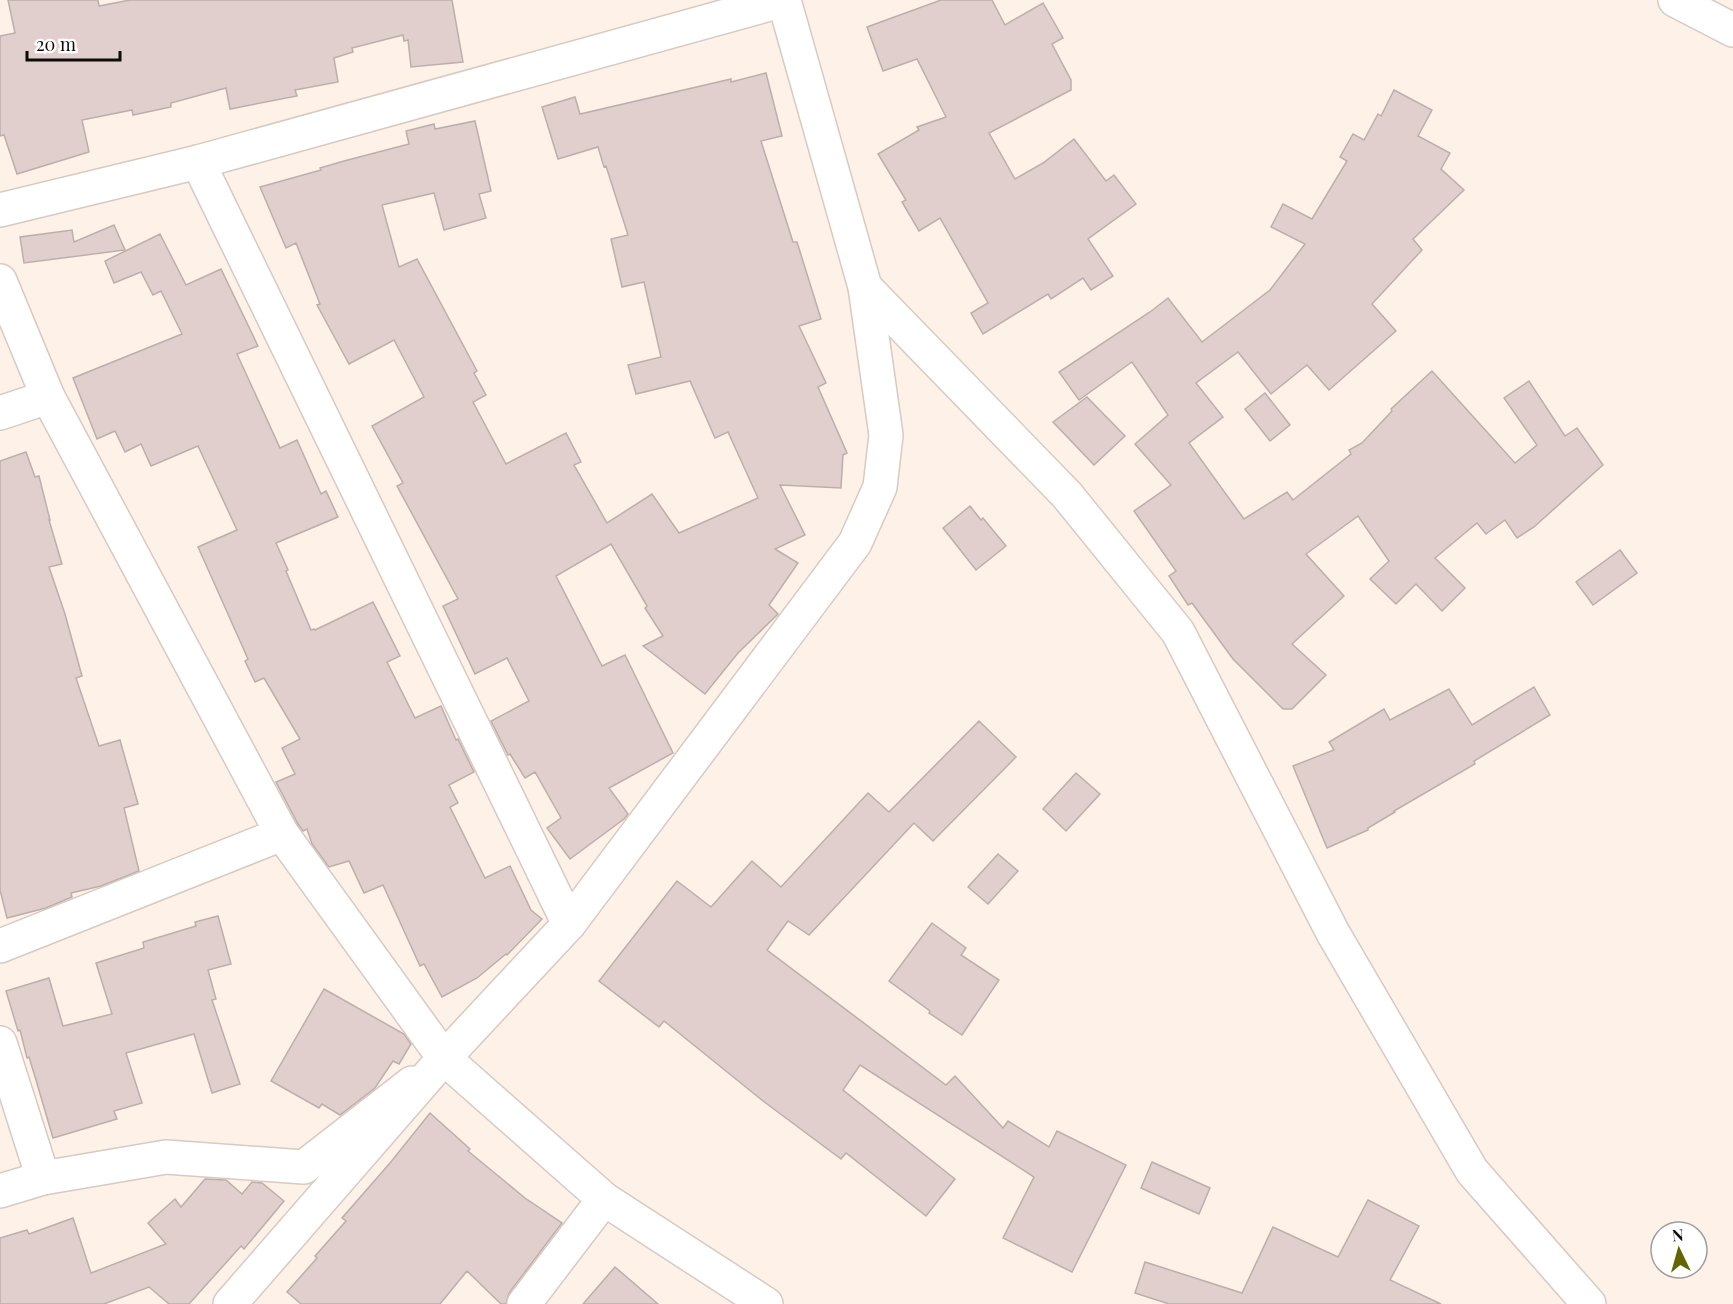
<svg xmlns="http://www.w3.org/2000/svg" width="1733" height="1304" viewBox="0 0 1733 1304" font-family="'Playfair Display',serif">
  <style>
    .building { fill: #e0cfcd; stroke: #bdaeab; stroke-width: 1.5 }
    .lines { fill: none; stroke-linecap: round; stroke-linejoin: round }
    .minor-casing { stroke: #d6cac1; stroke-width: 36 }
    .tertiary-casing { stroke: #d6cac1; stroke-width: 36 }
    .secondary-casing { stroke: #d6cac1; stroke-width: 36 }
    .minor { stroke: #fff; stroke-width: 33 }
    .tertiary { stroke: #fff; stroke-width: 33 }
    .secondary { stroke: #fff; stroke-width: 33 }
  </style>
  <rect width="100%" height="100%" fill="#fef2e8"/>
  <!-- building -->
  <g class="building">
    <path d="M8,0H98L99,6L130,0H452L463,62L411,67L408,40L404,41L403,35L352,48L353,52L334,58L338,82L295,90L297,96L230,109L226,88L171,103V107L133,115L132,110L82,120L89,152L17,174L4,135L0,136V36L15,33Z"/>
    <path d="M941,0H992L1005,25L1043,3L1063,38L1052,44L1071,80V90L989,133L1015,179L1043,163L1074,139L1106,181L1114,175L1136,204L1088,239L1113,276L1091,290L1083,278L1051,299L1048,294L983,334L971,313L988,303L940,218L919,231L902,202L906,200L878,154L919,130L917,127L946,117L917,59L883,71L867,27Z"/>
    <path d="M766,73L782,136L761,141L793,242H797L821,319L799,326L826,383L818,387L847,453L843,455L841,488L780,485L805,535L775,549L798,563L769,605L778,614L738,653L705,694L643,646L663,636L645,608L647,606L611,544L556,576L602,666L625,655L673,753L609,788L628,814L624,819L570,859L547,828L561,818L535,772L525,778L510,754L508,755L491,721L529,701L507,658L475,674L443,606L458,599L397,486L403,483L372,426L424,397L394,340L349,364L317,305L320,304L296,243L286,248L260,187L321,170L320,168L344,161L409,144L406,131L434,124L435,129L475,121L491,191L479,194L486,218L444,230L434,193L382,205L399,267L417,259L477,371L474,373L486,395L473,402L506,464L566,433L581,462L574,465L607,523L652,494L679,533L758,498L728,432L715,438L690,381L636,394L628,365L661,357L644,282L622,287L611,239L628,235L606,166L604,167L598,147L558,159L542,107L575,97L580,114L731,79V82Z"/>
    <path d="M1394,90L1432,110L1418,136L1450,153L1441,169L1464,190L1413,239L1422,250L1372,304L1396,331L1329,390L1307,365L1271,394L1238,352L1196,383L1223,417L1189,443L1244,519L1287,492L1293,500L1351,454L1349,450L1362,443L1392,411L1391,409L1432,371L1515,463L1537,445L1504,398L1529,381L1565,436L1577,428L1603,465L1534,527L1517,538L1505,520L1486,534L1477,523L1435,558L1465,588L1442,611L1416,584L1396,604L1370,579L1389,561L1358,516L1306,554L1344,596L1292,644L1326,675L1292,709H1283L1233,659L1192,603L1188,605L1169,576L1176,571L1134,511L1171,485L1135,444L1168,415L1132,362L1079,400L1059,372L1150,312L1168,298L1202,342L1270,290L1305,244L1271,227L1283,204L1312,219L1347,161L1340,157L1353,134L1364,140L1378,114L1381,116Z"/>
    <path d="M114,225L125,250L24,263L20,237L72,230L74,242Z"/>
    <path d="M160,234L186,285L221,269L258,346L237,354L280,448L297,440L321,494L326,491L338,517L276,543L288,570L286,571L311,630L314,629L315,630L373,602L400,656L387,662L415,718L441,706L456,740L458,739L474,772L449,785L458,803L450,807L485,878L510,866L531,910L542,919L507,955L506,954L477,978L442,997L424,964L420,966L383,885L364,893L349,861L329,867L312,844L307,829L303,831L298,824L276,782L295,774L282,748L300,739L264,678L255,682L245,661L248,659L198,547L237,530L198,446L151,466L141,444L125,452L115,431L97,439L73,378L182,334L161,291L153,295L141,272L114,283L105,261Z"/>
    <path d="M1265,393L1290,425L1270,441L1245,409Z"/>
    <path d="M1087,397L1125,436L1094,465L1053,422Z"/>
    <path d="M26,452L35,477L39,476L50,520H49L62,564L49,567L65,614L82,676L76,678L99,746L120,740L138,804L124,808L139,871L101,886L71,893L72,897L46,908L7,918L0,890V461Z"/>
    <path d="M970,506L981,520L983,518L1006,546L976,570L943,528Z"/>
    <path d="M1620,550L1637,573L1593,605L1576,582Z"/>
    <path d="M1534,687L1550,715L1474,761L1475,764L1394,811L1395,812L1368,828V830L1327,848L1293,766L1334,750L1329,742L1384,709L1390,720L1449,689L1472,725Z"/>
    <path d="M979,721L1016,757L933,841L914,823L809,935L788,921L767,950L946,1085L955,1076L1003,1128L1008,1121L1049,1147L1057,1131L1126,1165L1072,1272L1003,1238L1034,1177L860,1065L843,1090L955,1179L926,1216L846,1153L841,1159L763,1101L664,1021L659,1027L599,981L677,881L711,907L752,861L781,887L868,793L889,812Z"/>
    <path d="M1076,773L1100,794L1066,831L1043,809Z"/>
    <path d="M998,854L1018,871L988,904L968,887Z"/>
    <path d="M218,916L231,964L208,970L216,999L212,1000L240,1084L212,1093L194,1034L126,1053L142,1103L114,1111L117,1119L53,1138L36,1080L29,1057L27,1058L20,1030L18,1031L6,991L49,978L63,1026L112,1014L96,963L144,948L143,942L196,926L195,922Z"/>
    <path d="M932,923L966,948L961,955L999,980L962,1035L929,1013L930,1011L889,981Z"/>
    <path d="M324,989L404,1034L411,1044L399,1064L393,1061L375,1088L340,1115L322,1104L319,1108L271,1081Z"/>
    <path d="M430,1113L470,1149L468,1151L525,1198L562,1223L509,1293L506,1304H501L467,1271L440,1304H301L287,1292L317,1258L315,1256L346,1221L342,1218L390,1163Z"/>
    <path d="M1152,1162L1210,1188L1199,1214L1141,1188Z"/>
    <path d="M205,1179L226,1180L242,1194L252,1182L262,1183L284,1201L244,1249L241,1246L189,1304H169L149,1287L104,1304H0V1238L27,1230L29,1234L73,1218L91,1273L166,1244L148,1223L175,1199L181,1207Z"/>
    <path d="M1368,1200L1419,1226L1390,1280L1441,1304H1169L1135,1293L1145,1262L1242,1293L1273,1227L1338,1257Z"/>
    <path d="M615,1267L658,1304H583Z"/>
  </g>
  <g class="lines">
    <!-- minor casing -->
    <g class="minor-casing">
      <g id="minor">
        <path d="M1675,0L1733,30"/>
        <path d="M198,162L569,924"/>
        <path d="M0,281L48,397L282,834L444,1058L604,1199L766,1304"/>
        <path d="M865,287L1067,495L1178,632L1333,933L1472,1171L1589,1304"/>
        <path d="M0,413L48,397"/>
        <path d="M0,946L282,834"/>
        <path d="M0,1043L43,1178"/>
        <path d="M0,1191L43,1178L166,1157L304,1167L412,1083"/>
        <path d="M524,1304L604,1199"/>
      </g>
    </g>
    <!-- tertiary casing -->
    <g class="tertiary-casing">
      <path id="tertiary" d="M0,210L198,162L784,0"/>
    </g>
    <!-- secondary casing -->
    <g class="secondary-casing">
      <path id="secondary" d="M230,1304L444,1058L569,924L855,543L880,487L886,435L865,287L784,0"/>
    </g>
    <!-- minor -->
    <use href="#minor" class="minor"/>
    <!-- tertiary -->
    <use href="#tertiary" class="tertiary"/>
    <!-- secondary -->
    <use href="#secondary" class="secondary"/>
  </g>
  <!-- north arrow -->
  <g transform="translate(1679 1250) rotate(355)"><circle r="28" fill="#ffffff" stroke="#9f9e9c" stroke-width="1.5"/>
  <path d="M0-4.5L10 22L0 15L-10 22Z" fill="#626500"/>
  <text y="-9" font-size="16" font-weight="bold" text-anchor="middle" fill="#0f0c08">N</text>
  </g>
  <!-- scale -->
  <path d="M27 51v9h93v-9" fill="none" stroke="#0f0c08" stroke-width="3"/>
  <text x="36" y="51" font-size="18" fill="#0f0c08" stroke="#ffffff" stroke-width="4.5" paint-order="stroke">20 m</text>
</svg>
